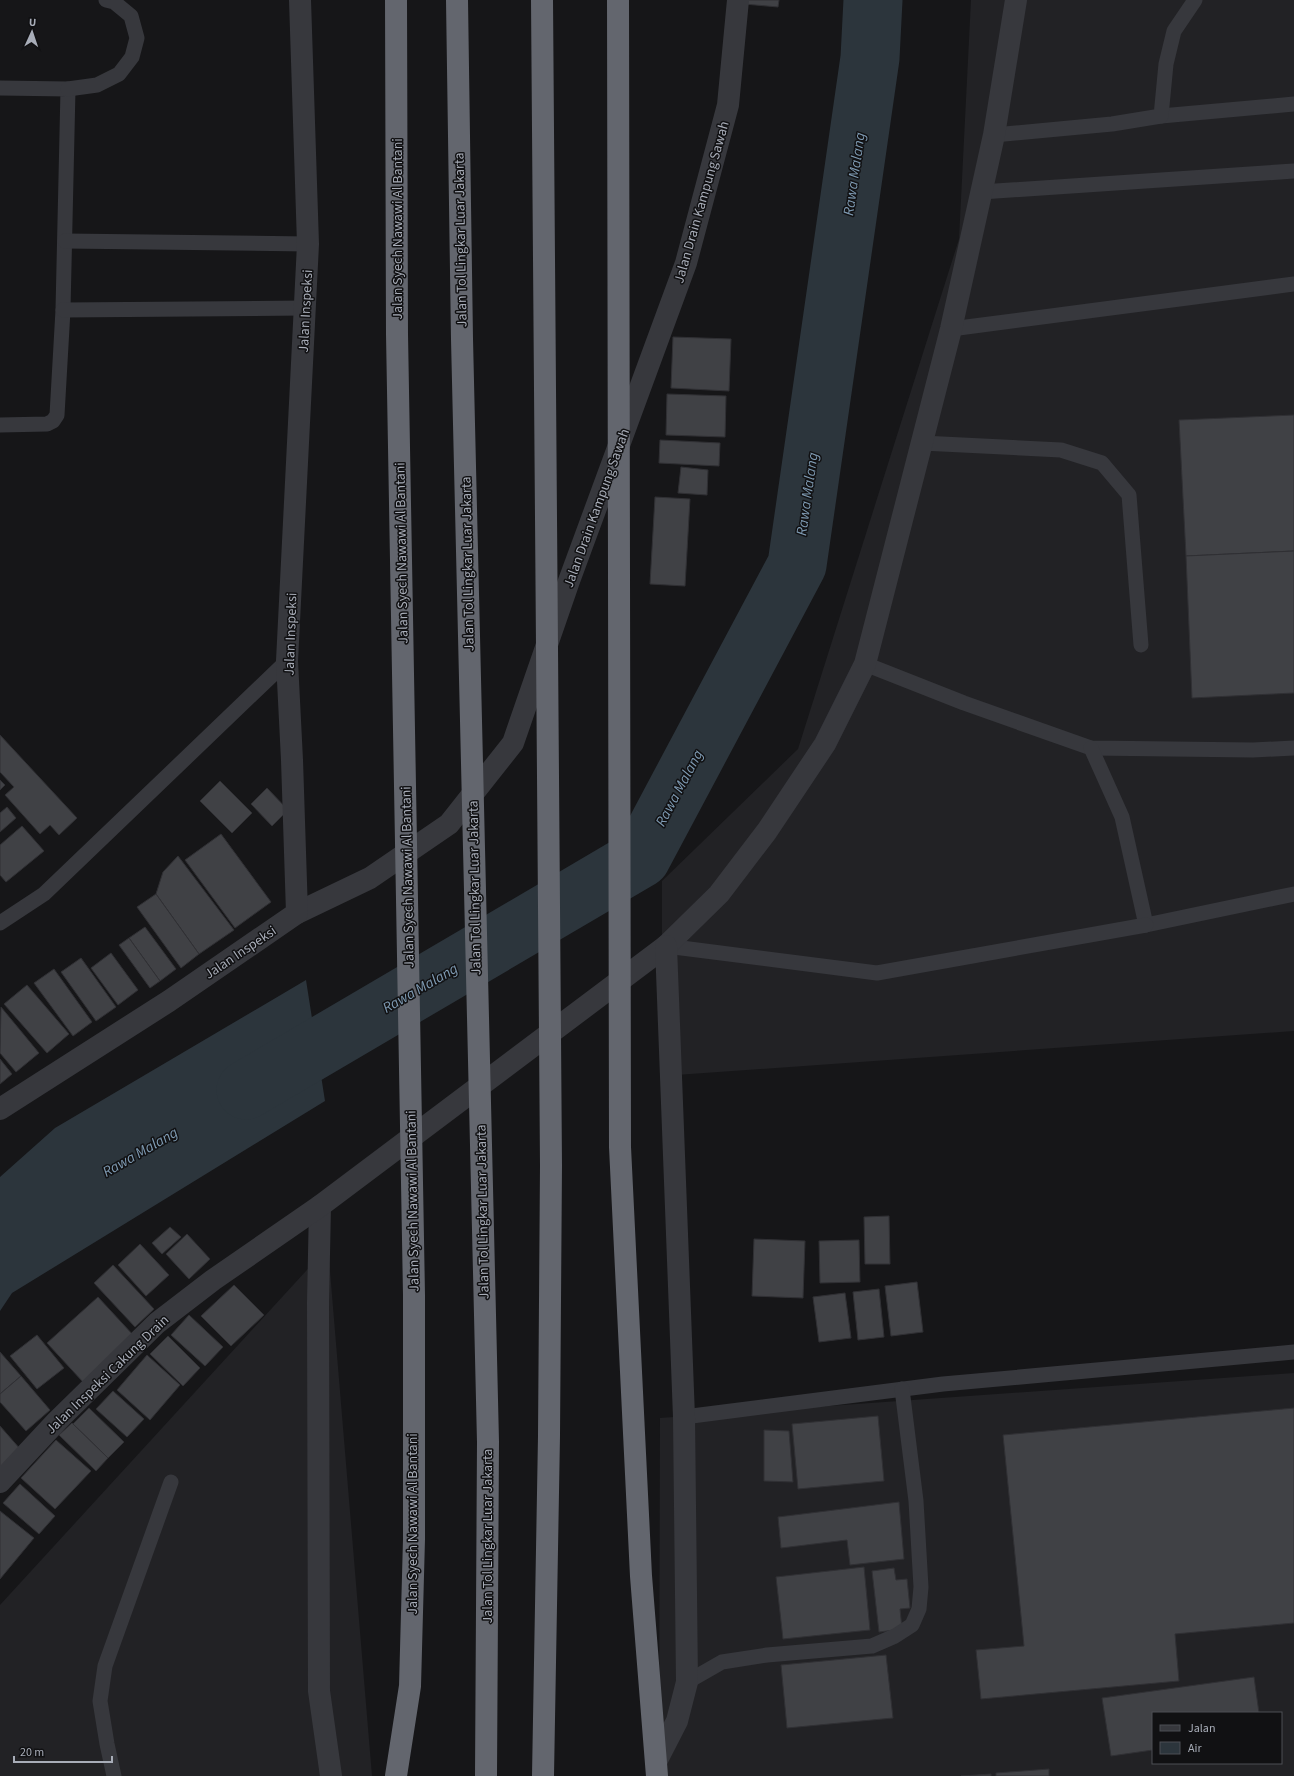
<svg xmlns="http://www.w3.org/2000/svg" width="1294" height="1776" viewBox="0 0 1294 1776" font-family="'Source Sans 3',sans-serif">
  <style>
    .built { fill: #222225; fill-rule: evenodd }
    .water { fill: #2c353c }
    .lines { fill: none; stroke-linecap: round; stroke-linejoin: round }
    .river { stroke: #2c353c; stroke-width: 59 }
    .building { fill: #404145; stroke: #303034 }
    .lane { stroke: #37383d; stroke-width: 15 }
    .street { stroke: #37383d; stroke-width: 22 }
    .highway { stroke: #63666e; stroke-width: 22 }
    .labels { text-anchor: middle; stroke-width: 3; stroke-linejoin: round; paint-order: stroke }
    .street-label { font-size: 14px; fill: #a8adb8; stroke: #111113 }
    .water-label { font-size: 15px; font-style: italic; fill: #7f9bb3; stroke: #111113 }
  </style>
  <rect width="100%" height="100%" fill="#161618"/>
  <!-- built -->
  <g class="built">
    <path d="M971,0H1294V1031L662,1076V881L798,749L959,239Z"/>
    <path d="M328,1247L372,1776H0V1605Z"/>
    <path d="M1294,1373V1776H659L660,1418ZM1153,1713H1281V1763H1153Z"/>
  </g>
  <!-- water -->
  <path class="water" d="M306,980L325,1101L12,1293L0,1311V1177L55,1128Z"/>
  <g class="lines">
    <!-- river -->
    <path class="river" d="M246,1090L641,858L797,565L870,58L873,0"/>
  </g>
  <!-- building -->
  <g class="building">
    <path d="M745,0H779L778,7L744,4Z"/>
    <path d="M673,337L731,339L729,391L671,388Z"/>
    <path d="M667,394L726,396L725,437L666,435Z"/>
    <path d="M1294,415V551L1186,556L1179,420Z"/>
    <path d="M660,440L720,443L719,466L659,463Z"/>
    <path d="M681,467L708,470L707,495L678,493Z"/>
    <path d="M655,497L690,499L685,586L650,584Z"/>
    <path d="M1294,551V693L1192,698L1186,556Z"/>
    <path d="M0,735L77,818L59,835L50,825L40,834L5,795L14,787L0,772Z"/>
    <path d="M0,780L5,785L0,790Z"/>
    <path d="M220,781L252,813L232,833L200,801Z"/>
    <path d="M267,788L288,810L272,826L251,804Z"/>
    <path d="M7,807L16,818L0,832V813Z"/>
    <path d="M22,826L44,851L6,882L0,875V845Z"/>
    <path d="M221,834L271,902L235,928L185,860Z"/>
    <path d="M178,856L234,930L199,954L156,894L163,872Z"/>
    <path d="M156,894L199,954L181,968L137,907Z"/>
    <path d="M145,927L176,969L160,981L129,938Z"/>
    <path d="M129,938L160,981L150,988L119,945Z"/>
    <path d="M111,953L138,990L118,1005L91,968Z"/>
    <path d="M81,958L116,1007L96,1021L61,972Z"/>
    <path d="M54,969L92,1022L73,1036L34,983Z"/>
    <path d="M27,985L69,1034L47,1053L4,1004Z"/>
    <path d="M1,1007L39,1053L16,1072L0,1053Z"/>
    <path d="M0,1059L12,1074L0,1084Z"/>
    <path d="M889,1216L890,1264H865L864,1217Z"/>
    <path d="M170,1227L181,1237L162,1254L152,1243Z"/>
    <path d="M187,1234L210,1259L189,1279L166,1254Z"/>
    <path d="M754,1239L805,1241L803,1298L752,1296Z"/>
    <path d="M859,1240L860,1282L820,1283L819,1241Z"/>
    <path d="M140,1244L169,1275L146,1296L118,1265Z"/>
    <path d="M113,1265L154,1309L135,1327L94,1283Z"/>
    <path d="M917,1282L923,1332L891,1336L885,1286Z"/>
    <path d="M234,1285L264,1315L231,1346L201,1316Z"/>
    <path d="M879,1289L884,1337L858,1340L853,1292Z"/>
    <path d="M845,1293L851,1338L819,1342L813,1297Z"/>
    <path d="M98,1297L134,1336L83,1382L47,1343Z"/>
    <path d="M189,1315L223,1347L205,1366L171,1335Z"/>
    <path d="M37,1335L64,1368L37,1389L10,1356Z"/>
    <path d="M168,1336L200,1368L183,1386L150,1354Z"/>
    <path d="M0,1352L21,1376L0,1394Z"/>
    <path d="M147,1355L180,1385L150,1420L117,1390Z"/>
    <path d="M21,1376L50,1410L26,1431L0,1402V1394Z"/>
    <path d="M113,1391L144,1419L127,1437L96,1409Z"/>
    <path d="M89,1408L124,1442L108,1458L73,1424Z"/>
    <path d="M1294,1408V1623L1175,1634L1179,1681L981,1699L976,1650L1024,1646L1003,1435Z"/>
    <path d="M878,1416L884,1481L798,1489L792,1424Z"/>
    <path d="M72,1423L108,1458L96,1471L59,1435Z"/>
    <path d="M0,1426L21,1450L0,1469Z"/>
    <path d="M764,1430L789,1431L793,1482L764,1481Z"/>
    <path d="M56,1440L91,1471L55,1509L21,1478Z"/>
    <path d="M20,1484L55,1516L39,1534L3,1503Z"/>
    <path d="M899,1502L904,1559L850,1565L847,1540L781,1548L778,1517Z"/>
    <path d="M0,1511L34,1538L0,1579Z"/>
    <path d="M864,1567L870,1630L783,1639L776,1577Z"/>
    <path d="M894,1568L896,1580L907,1579L910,1608L900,1609L902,1629L879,1632L872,1571Z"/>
    <path d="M886,1655L893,1718L787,1728L781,1665Z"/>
    <path d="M1254,1677L1259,1713H1153V1750L1111,1756L1102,1698Z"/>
    <path d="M1049,1769V1776H996V1773Z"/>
    <path d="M991,1774V1776H961Z"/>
  </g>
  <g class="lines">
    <!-- lane -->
    <g class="lane">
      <path d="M0,88L68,89L63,310L57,415L53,421L47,424L0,425"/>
      <path d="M68,89L97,85L119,74L132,57L137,38L131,16L114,2L106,0"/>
      <path d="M1161,116L1294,104"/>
      <path d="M994,135L1112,124L1161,116L1166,64L1174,31L1195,0"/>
      <path d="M981,192L1294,171"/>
      <path d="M65,241L308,244"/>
      <path d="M63,310L305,308"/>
      <path d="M951,329L1294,284"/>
      <path d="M922,443L1061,450L1102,463L1129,495L1141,645"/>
      <path d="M865,664L964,703L1091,748L1253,750L1294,748"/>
      <path d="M1091,748L1122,817L1146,925L1294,894"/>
      <path d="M0,923L44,894L287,661"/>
      <path d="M666,946L877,973L1146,925"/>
      <path d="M684,1417L943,1384L1294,1352"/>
      <path d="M687,1682L722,1662L767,1655L872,1646L895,1636L912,1625L919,1609L921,1587L916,1501L902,1389"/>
      <path d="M114,1776L107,1744L100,1701L105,1666L171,1482"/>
    </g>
    <!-- street -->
    <g class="street">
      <path d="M297,913L370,878L449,824L513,743L569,581L686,263L728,105L738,0"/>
      <path d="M0,1109L169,1001L297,913L292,760L287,661L308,244L300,0"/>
      <path d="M320,1206L318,1303L319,1691L331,1776"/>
      <path d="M0,1482L57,1421L157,1323L213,1280L320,1206L666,946L719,894L767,831L825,744L865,664L951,329L994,135L1016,0"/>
      <path d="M657,1760L677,1721L687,1682L684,1417L666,946"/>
    </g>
    <!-- highway -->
    <g class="highway">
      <path d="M457,0L462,339L488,1442L486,1776"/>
      <path d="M542,0L551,1165L549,1436L543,1776"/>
      <path d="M618,0L620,1147L641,1576L657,1776"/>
      <path d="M396,1776L410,1686L414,1539V1295L397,334L396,0"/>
    </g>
  </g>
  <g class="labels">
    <!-- street labels -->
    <g class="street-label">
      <text transform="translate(701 202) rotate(-74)" y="5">Jalan Drain Kampung Sawah</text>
      <text transform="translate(397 229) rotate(-90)" y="5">Jalan Syech Nawawi Al Bantani</text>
      <text transform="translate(460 240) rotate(-91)" y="5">Jalan Tol Lingkar Luar Jakarta</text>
      <text transform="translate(305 311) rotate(-87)" y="5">Jalan Inspeksi</text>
      <text transform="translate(596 508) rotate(-70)" y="5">Jalan Drain Kampung Sawah</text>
      <text transform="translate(401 553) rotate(-91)" y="5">Jalan Syech Nawawi Al Bantani</text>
      <text transform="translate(467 564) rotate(-91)" y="5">Jalan Tol Lingkar Luar Jakarta</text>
      <text transform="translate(290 634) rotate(-88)" y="5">Jalan Inspeksi</text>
      <text transform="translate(407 877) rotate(-91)" y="5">Jalan Syech Nawawi Al Bantani</text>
      <text transform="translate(474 888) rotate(-91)" y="5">Jalan Tol Lingkar Luar Jakarta</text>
      <text transform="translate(240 952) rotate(-34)" y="5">Jalan Inspeksi</text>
      <text transform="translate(412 1201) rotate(-91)" y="5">Jalan Syech Nawawi Al Bantani</text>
      <text transform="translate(482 1212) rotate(-91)" y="5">Jalan Tol Lingkar Luar Jakarta</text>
      <text transform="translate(107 1374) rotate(-44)" y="5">Jalan Inspeksi Cakung Drain</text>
      <text transform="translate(412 1524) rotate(-90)" y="5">Jalan Syech Nawawi Al Bantani</text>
      <text transform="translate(487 1536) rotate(-90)" y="5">Jalan Tol Lingkar Luar Jakarta</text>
    </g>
    <!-- water labels -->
    <g class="water-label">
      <text transform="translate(854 174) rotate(-82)" y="5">Rawa Malang</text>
      <text transform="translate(807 494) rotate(-82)" y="5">Rawa Malang</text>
      <text transform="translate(679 788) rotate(-62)" y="5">Rawa Malang</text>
      <text transform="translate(420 988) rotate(-30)" y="5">Rawa Malang</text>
      <text transform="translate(140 1152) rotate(-30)" y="5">Rawa Malang</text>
    </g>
  </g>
  <!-- legend -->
  <rect x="1152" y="1712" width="130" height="52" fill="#111113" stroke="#4d4f55"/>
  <rect x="1160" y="1725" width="20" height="6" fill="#37383d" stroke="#4d4f55"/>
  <text x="1188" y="1732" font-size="12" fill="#a8adb8">Jalan</text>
  <rect x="1160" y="1742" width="20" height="12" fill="#2c353c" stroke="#4d4f55"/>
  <text x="1188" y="1752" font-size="12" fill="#a8adb8">Air</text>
  <!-- north arrow -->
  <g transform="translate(32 32) rotate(3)" stroke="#111113" stroke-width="3" paint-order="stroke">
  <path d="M0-3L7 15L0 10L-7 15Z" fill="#a8adb8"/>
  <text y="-6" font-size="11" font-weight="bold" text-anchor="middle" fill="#a8adb8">U</text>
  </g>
  <!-- scale -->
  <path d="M14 1756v6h98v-6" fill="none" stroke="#a8adb8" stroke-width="2"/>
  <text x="20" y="1756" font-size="12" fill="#a8adb8" stroke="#111113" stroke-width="3" paint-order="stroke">20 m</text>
</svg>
